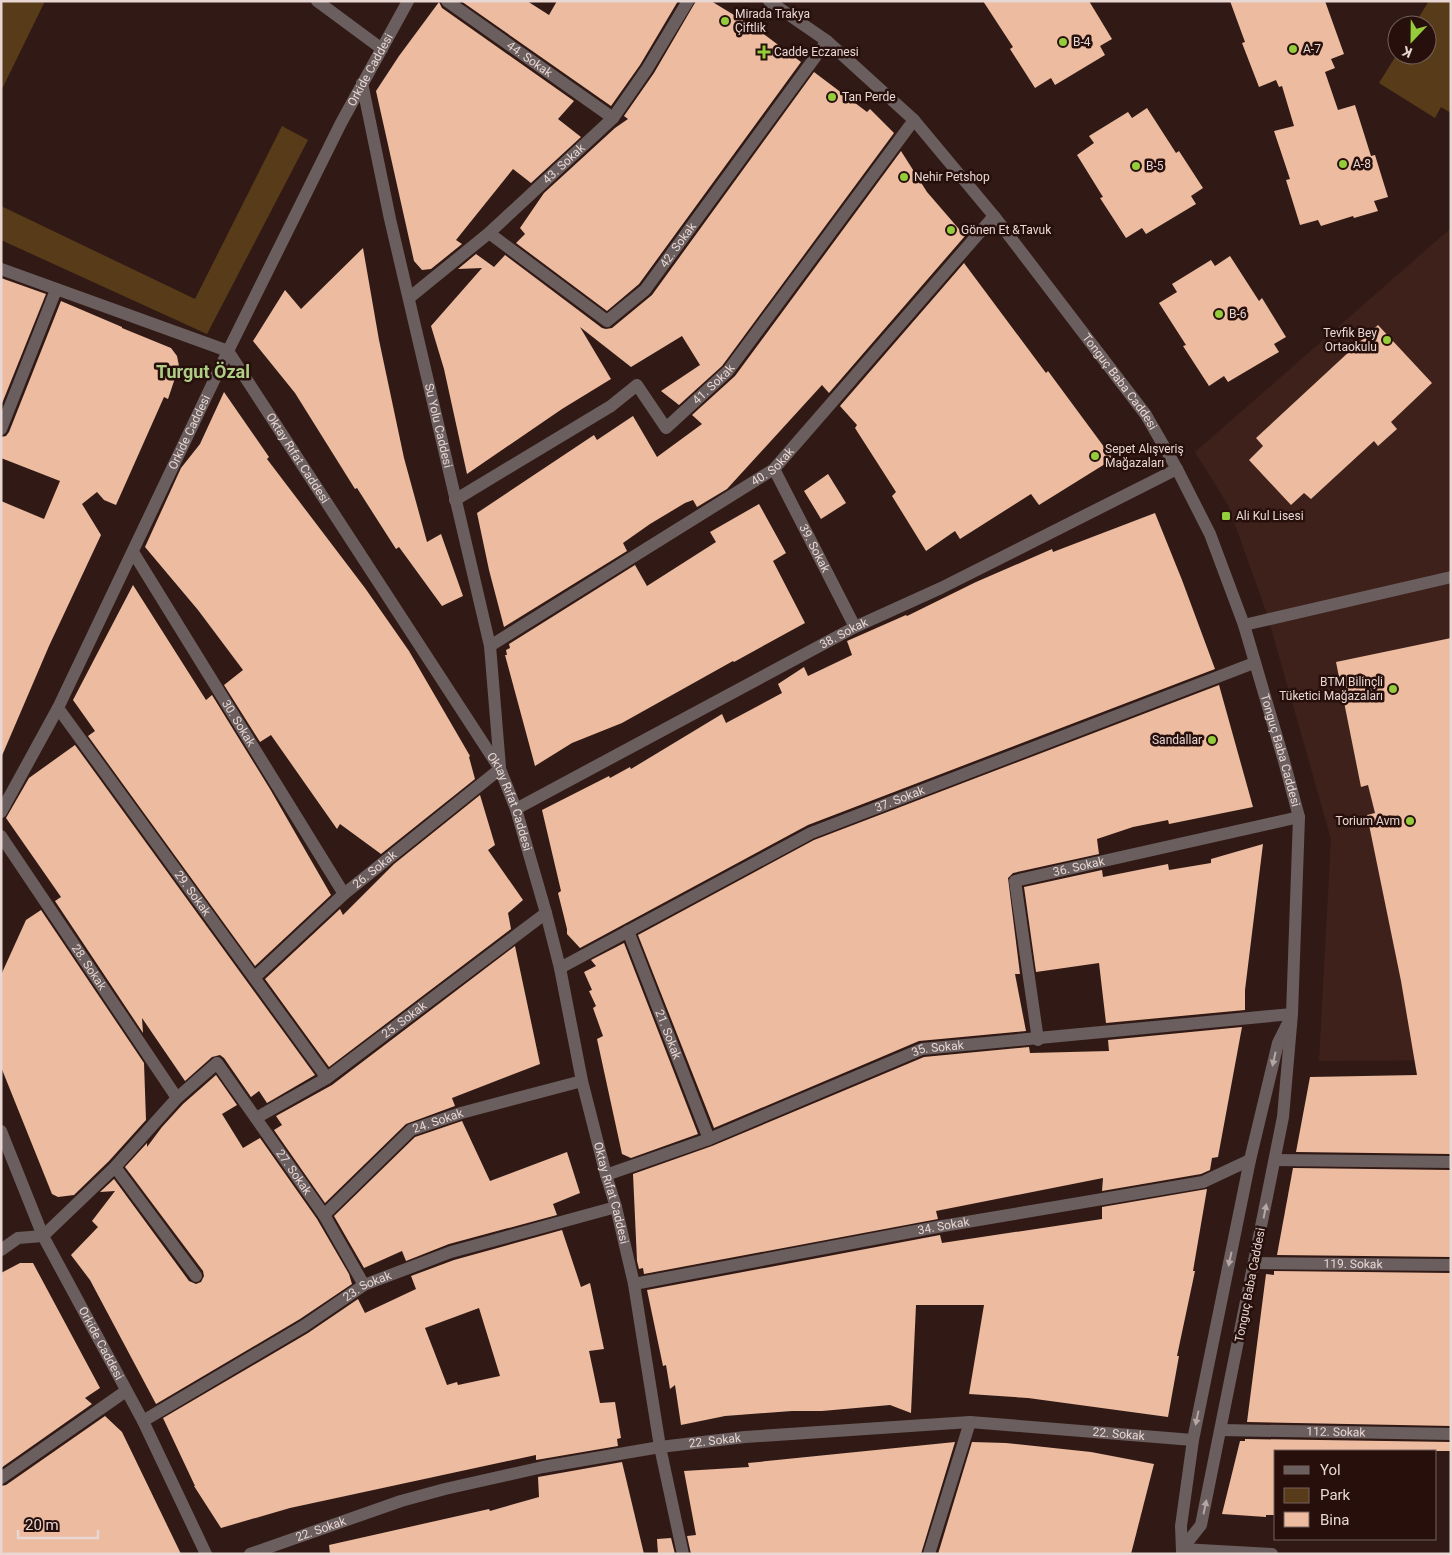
<svg xmlns="http://www.w3.org/2000/svg" width="1452" height="1555" viewBox="0 0 1452 1555" font-family="Roboto,sans-serif">
  <style>
    .built { fill: #3f211b }
    .green { fill: #583c19 }
    .building { fill: #ecbba0; fill-rule: evenodd }
    .lines { fill: none; stroke-linecap: round; stroke-linejoin: round }
    .minor { stroke: #6b5e5f; stroke-width: 12 }
    .oneway { fill: #b6a7a5 }
    .poi-dot { fill: #95cc3b; stroke: #27100c; stroke-width: 2 }
    .labels { text-anchor: middle; stroke-width: 5; stroke-linejoin: round; paint-order: stroke }
    .poi-label { font-size: 12px; fill: #e8d7d3; stroke: #27100c; text-anchor: start }
    .street-label { font-size: 12px; fill: #e8d7d3; stroke: #27100c }
    .district-label { font-size: 18px; font-weight: bold; fill: #aece88; stroke: #27100c }
  </style>
  <rect width="100%" height="100%" fill="#311a15"/>
  <!-- built -->
  <path class="built" d="M1451,228V1060L1319,1061L1331,839L1267,614L1228,505L1195,452Z"/>
  <!-- green -->
  <g class="green">
    <path d="M1,1H45L1,91Z"/>
    <path d="M1429,1H1451V113L1441,107L1435,118L1379,83L1397,54V55H1427V25H1414Z"/>
    <path d="M282,126L308,140L207,334L1,240V206L195,299Z"/>
  </g>
  <!-- building -->
  <g class="building">
    <path d="M461,1H527L549,15L557,1H678L640,65L611,106Z"/>
    <path d="M696,1H711L757,29L801,62L639,284L607,311L516,243L525,234L520,228L544,193L615,128L628,119L624,116L654,73Z"/>
    <path d="M983,1H1089L1112,39L1100,46L1105,55L1055,85L1051,78L1035,88L1010,49L1013,47Z"/>
    <path d="M1230,1H1325L1344,54L1331,59L1335,68L1325,72L1338,110L1355,105L1371,156L1375,155L1388,197L1374,201L1378,211L1354,218L1353,216L1321,226L1318,220L1300,225L1286,180L1290,179L1274,131L1294,126L1282,86L1279,87L1276,80L1259,87L1242,43L1245,42Z"/>
    <path d="M439,2L442,8L574,101L558,119L581,137L531,183L513,169L456,240L462,244L431,269L422,270L414,261L376,91L399,56Z"/>
    <path d="M814,72L867,112L870,109L894,133L722,366L679,405L661,391L700,365L682,336L631,367L580,327L611,379L562,409L467,474L444,369L431,326L482,268L458,269L476,254L494,267L505,255L602,328L606,329L612,328L652,295Z"/>
    <path d="M1147,108L1176,153L1179,151L1203,188L1191,196L1196,204L1146,234L1142,228L1126,238L1100,198L1103,197L1077,155L1094,143L1089,136L1128,112L1132,118Z"/>
    <path d="M901,151L927,192L965,236L829,393L822,385L727,489L697,507L693,500L685,503L650,524L623,543L627,551L504,627L489,570L477,513L594,435L597,440L633,416L657,457L702,424L692,415L735,376Z"/>
    <path d="M363,248L379,340L404,458L427,542L441,534L463,596L442,606L399,547L396,549L357,488L355,489L295,393L253,341L285,290L301,309Z"/>
    <path d="M1230,256L1259,301L1262,298L1286,337L1274,344L1279,352L1228,382L1224,376L1209,386L1183,346L1186,345L1159,303L1177,292L1172,284L1211,260L1215,266Z"/>
    <path d="M964,263L1046,373L1048,371L1113,459L1039,505L1031,494L960,539L955,531L926,551L892,496L896,492L855,428L857,425L840,406Z"/>
    <path d="M1,278L46,294L1,406Z"/>
    <path d="M61,301L122,327V328L171,348L177,356L179,366L168,399L164,397L116,505L104,500L97,492L82,504L101,535L49,646L1,758V501L44,519L60,481L1,458V437L6,436L9,432Z"/>
    <path d="M1378,325L1432,383L1391,422L1397,429L1378,446L1374,441L1311,499L1304,493L1291,505L1249,460L1263,446L1256,438Z"/>
    <path d="M224,392L269,457L267,459L365,588L409,651L470,756L469,757L475,779L381,854L340,824L337,829L271,735L260,742L224,685L243,670L198,610L145,547L181,468L200,444Z"/>
    <path d="M828,474L846,503L821,519L804,491Z"/>
    <path d="M759,504L786,553L773,561L805,623L734,662L733,661L622,723L572,743L535,766L505,655H507L506,650L510,648L509,644L635,565L647,586L716,542L710,532Z"/>
    <path d="M1155,513L1182,580L1215,669L808,825L580,948L567,934V929L558,893L561,891L542,810L609,776L610,778L630,767L631,769L722,714L726,723L782,693L778,684L804,667L808,676L852,655L847,641L906,615L907,616L976,582L1052,549L1053,552Z"/>
    <path d="M133,585L206,700L212,695L270,789L331,895L255,966L88,736L95,731L73,700Z"/>
    <path d="M1451,638V1154L1296,1152L1310,1077L1417,1075L1401,981L1367,815L1375,813L1368,785L1361,787L1336,662Z"/>
    <path d="M1219,685L1253,807L1169,824L1168,820L1133,827L1097,839L1099,854L1013,873L1008,878L1020,974H1015L1026,1031L919,1041L714,1128L638,935L814,840Z"/>
    <path d="M75,745L315,1075L267,1103L259,1091L251,1097L224,1058L220,1055L212,1057L185,1081L142,1018L143,1033L55,901L61,897L6,818L29,778Z"/>
    <path d="M480,795L495,845L488,850L523,900L508,913L511,929L329,1067L265,979L340,909L343,915L394,864Z"/>
    <path d="M1263,844L1245,990V1010L1106,1023L1099,963L1036,972L1024,887L1102,870L1103,877L1168,864L1169,870L1211,863V859Z"/>
    <path d="M41,910L144,1063L146,1120L109,1161L74,1195L58,1197L52,1194L1,1067V975L26,920Z"/>
    <path d="M624,943L698,1134L631,1158L622,1154L597,1039L603,1036L593,1008L596,1006L589,991L592,990L584,972L596,966L591,960Z"/>
    <path d="M515,946L540,1064L452,1098L455,1106L406,1124L325,1203L274,1130L282,1125L276,1116L332,1085Z"/>
    <path d="M1242,1027L1218,1157L1212,1158L1210,1170L1201,1174L1102,1191L1103,1178L936,1211L938,1219L644,1274L643,1268L639,1269L637,1261L633,1174L712,1146L924,1057L1029,1047L1030,1053L1109,1051L1108,1040Z"/>
    <path d="M216,1075L237,1105L222,1114L243,1148L260,1138L317,1219L349,1274L352,1284L300,1319L156,1404L90,1280L71,1255L98,1227L92,1221L115,1191L100,1192L114,1179L189,1281L196,1284L201,1282L204,1276L203,1271L125,1167L147,1143V1147L162,1127L183,1104Z"/>
    <path d="M462,1121L490,1181L567,1152L580,1193L553,1204L557,1215L449,1244L406,1261L402,1251L364,1268L334,1216L415,1137Z"/>
    <path d="M1293,1168L1451,1170V1257L1277,1255Z"/>
    <path d="M1207,1189L1193,1271H1195L1177,1356H1179L1168,1417L1028,1398L969,1394L984,1305H916L911,1413L890,1405L822,1411H792L725,1416L681,1425L675,1385L670,1389L666,1365L663,1366L647,1290L940,1235L942,1243L1102,1219V1207Z"/>
    <path d="M562,1230L581,1287L590,1283L604,1349L589,1351L600,1403L615,1402L621,1438L617,1439L618,1446L536,1460V1455L290,1508L221,1528L194,1486H195L163,1418L308,1333L358,1299L365,1313L416,1289L411,1276L454,1260ZM479,1308L500,1376L458,1385L457,1382L447,1385L425,1328Z"/>
    <path d="M20,1263H33L100,1388L85,1398L92,1404L1,1468V1273Z"/>
    <path d="M1274,1271L1451,1273V1426L1247,1422L1266,1274L1274,1275Z"/>
    <path d="M105,1416L122,1432L181,1554H1V1486L6,1485Z"/>
    <path d="M1245,1439L1451,1442V1451H1276V1515H1266V1517L1222,1514L1240,1441H1245Z"/>
    <path d="M955,1442L921,1554H691L687,1536L696,1535L684,1471L749,1467L748,1463Z"/>
    <path d="M972,1442L1006,1443L1091,1452L1154,1464L1131,1554H938Z"/>
    <path d="M622,1462L644,1554H330L329,1545L489,1509L490,1511L539,1497L538,1477Z"/>
    <path d="M671,1538L675,1554H658L657,1539Z"/>
  </g>
  <g class="lines">
    <!-- minor -->
    <g class="minor">
      <path d="M317,1L382,49"/>
      <path id="s1" d="M447,1L613,118"/>
      <path id="s2" d="M769,1L827,41L914,120L994,216L1146,415L1177,469L1210,534L1244,625L1284,761L1299,817L1292,1014L1283,1117L1201,1525L1182,1549"/>
      <path id="s3" d="M362,83L390,219L490,646L500,767"/>
      <path id="s4" d="M489,233L607,321L645,290L827,41"/>
      <path id="s5" d="M1,269L228,351L500,769L516,809L546,913L560,968L582,1081L606,1175L616,1207L634,1284L660,1447L683,1554"/>
      <path id="s6" d="M409,298L489,233L613,118L647,69L688,1"/>
      <path d="M1,429L56,290"/>
      <path id="s7" d="M774,469L855,627"/>
      <path id="s8" d="M455,500L611,406L637,385L666,428L728,371L914,120"/>
      <path id="s9" d="M133,552L344,894"/>
      <path d="M1244,625L1451,577"/>
      <path id="s10" d="M490,646L774,469L994,216"/>
      <path id="s11" d="M58,708L327,1078"/>
      <path id="s12" d="M516,809L855,627L941,588L1177,469"/>
      <path id="s13" d="M1,812L58,708L228,351L341,123L408,1"/>
      <path id="s14" d="M1,836L177,1098"/>
      <path id="s15" d="M628,931L709,1139"/>
      <path id="s16" d="M560,968L811,833L1254,663"/>
      <path id="s17" d="M255,977L344,894L500,769"/>
      <path id="s18" d="M1038,1040L1015,881L1299,817"/>
      <path id="s19" d="M256,1118L327,1078L546,913"/>
      <path id="s20" d="M1,1131L43,1236L143,1421L206,1554"/>
      <path d="M1275,1160L1451,1162"/>
      <path d="M115,1167L196,1276"/>
      <path id="s21" d="M606,1175L709,1139L922,1049L1292,1014"/>
      <path id="s22" d="M324,1215L411,1130L461,1113L582,1081"/>
      <path id="s23" d="M1,1250L18,1238L43,1236L115,1167L177,1098L217,1063L324,1215L364,1285"/>
      <path id="s24" d="M1255,1263L1451,1265"/>
      <path id="s25" d="M634,1284L937,1227L1203,1182L1250,1160"/>
      <path id="s26" d="M143,1421L304,1326L364,1285L451,1252L616,1207"/>
      <path id="s27" d="M1221,1430L1451,1434"/>
      <path d="M1,1478L126,1391"/>
      <path d="M1182,1549L1272,1554"/>
      <path d="M1182,1551L1181,1526L1193,1440L1250,1160L1278,1043L1289,1021"/>
      <path id="s28" d="M250,1554L401,1501L445,1489L543,1467L660,1447L745,1437L970,1422L1193,1440"/>
      <path d="M929,1554L970,1422"/>
    </g>
  </g>
  <!-- one-way arrows -->
  <defs><path id="oneway-solid" d="M-6-.8H1V-3.2L6.5 0L1 3.2V.8H-6Z" transform="scale(1.25)"/></defs>
  <g class="oneway">
    <use href="#oneway-solid" transform="translate(1274 1059) rotate(103)"/>
    <use href="#oneway-solid" transform="translate(1265 1211) rotate(-79)"/>
    <use href="#oneway-solid" transform="translate(1230 1259) rotate(102)"/>
    <use href="#oneway-solid" transform="translate(1197 1418) rotate(102)"/>
    <use href="#oneway-solid" transform="translate(1205 1507) rotate(-78)"/>
  </g>
  <!-- markers -->
  <g class="poi-dot">
    <circle cx="725" cy="21" r="5"/>
    <circle cx="1063" cy="42" r="5"/>
    <circle cx="1293" cy="49" r="5"/>
    <path d="M761.5 44.5h5v5h5v5h-5v5h-5v-5h-5v-5h5z"/>
    <circle cx="832" cy="97" r="5"/>
    <circle cx="1343" cy="164" r="5"/>
    <circle cx="1136" cy="166" r="5"/>
    <circle cx="904" cy="177" r="5"/>
    <circle cx="951" cy="230" r="5"/>
    <circle cx="1219" cy="314" r="5"/>
    <circle cx="1387" cy="340" r="5"/>
    <circle cx="1095" cy="456" r="5"/>
    <rect x="1221" y="511" width="10" height="10" rx="2.5"/>
    <circle cx="1393" cy="689" r="5"/>
    <circle cx="1212" cy="740" r="5"/>
    <circle cx="1410" cy="821" r="5"/>
  </g>
  <g class="labels">
    <!-- poi labels -->
    <g class="poi-label">
      <text x="735" y="18">Mirada Trakya<tspan x="735" dy="14">Çiftlik</tspan></text>
      <text x="1073" y="46">B-4</text>
      <text x="1303" y="53">A-7</text>
      <text x="774" y="56">Cadde Eczanesi</text>
      <text x="842" y="101">Tan Perde</text>
      <text x="1353" y="168">A-8</text>
      <text x="1146" y="170">B-5</text>
      <text x="914" y="181">Nehir Petshop</text>
      <text x="961" y="234">Gönen Et &amp;Tavuk</text>
      <text x="1229" y="318">B-6</text>
      <text x="1377" y="337" text-anchor="end">Tevfik Bey<tspan x="1377" dy="14">Ortaokulu</tspan></text>
      <text x="1105" y="453">Sepet Alışveriş<tspan x="1105" dy="14">Mağazaları</tspan></text>
      <text x="1236" y="520">Ali Kul Lisesi</text>
      <text x="1383" y="686" text-anchor="end">BTM Bilinçli<tspan x="1383" dy="14">Tüketici Mağazaları</tspan></text>
      <text x="1202" y="744" text-anchor="end">Sandallar</text>
      <text x="1400" y="825" text-anchor="end">Torium Avm</text>
    </g>
    <!-- street labels -->
    <g class="street-label">
      <text dy="4" stroke="none"><textPath href="#s1" startOffset="101">44. Sokak</textPath></text>
      <text dy="4" stroke="none"><textPath href="#s13" startOffset="829">Orkide Caddesi</textPath></text>
      <text dy="4" stroke="none"><textPath href="#s6" startOffset="205">43. Sokak</textPath></text>
      <text dy="4" stroke="none"><textPath href="#s4" startOffset="252">42. Sokak</textPath></text>
      <text dy="4" stroke="none"><textPath href="#s2" startOffset="521">Tonguç Baba Caddesi</textPath></text>
      <text dy="4" stroke="none"><textPath href="#s8" startOffset="332">41. Sokak</textPath></text>
      <text dy="4" stroke="none"><textPath href="#s3" startOffset="351">Su Yolu Caddesi</textPath></text>
      <text dy="4" stroke="none"><textPath href="#s13" startOffset="424">Orkide Caddesi</textPath></text>
      <text dy="4" stroke="none"><textPath href="#s5" startOffset="369">Oktay Rıfat Caddesi</textPath></text>
      <text dy="4" stroke="none"><textPath href="#s10" startOffset="335">40. Sokak</textPath></text>
      <text dy="4" stroke="none"><textPath href="#s7" startOffset="89">39. Sokak</textPath></text>
      <text dy="4" stroke="none"><textPath href="#s12" startOffset="372">38. Sokak</textPath></text>
      <text dy="4" stroke="none"><textPath href="#s9" startOffset="201">30. Sokak</textPath></text>
      <text dy="4" stroke="none"><textPath href="#s2" startOffset="926">Tonguç Baba Caddesi</textPath></text>
      <text dy="4" stroke="none"><textPath href="#s16" startOffset="380">37. Sokak</textPath></text>
      <text dy="4" stroke="none"><textPath href="#s5" startOffset="774">Oktay Rıfat Caddesi</textPath></text>
      <text dy="4" stroke="none"><textPath href="#s18" startOffset="226">36. Sokak</textPath></text>
      <text dy="4" stroke="none"><textPath href="#s17" startOffset="161">26. Sokak</textPath></text>
      <text dy="4" stroke="none"><textPath href="#s11" startOffset="229">29. Sokak</textPath></text>
      <text dy="4" stroke="none"><textPath href="#s14" startOffset="158">28. Sokak</textPath></text>
      <text dy="4" stroke="none"><textPath href="#s19" startOffset="178">25. Sokak</textPath></text>
      <text dy="4" stroke="none"><textPath href="#s15" startOffset="111">21. Sokak</textPath></text>
      <text dy="4" stroke="none"><textPath href="#s21" startOffset="356">35. Sokak</textPath></text>
      <text dy="4" stroke="none"><textPath href="#s22" startOffset="150">24. Sokak</textPath></text>
      <text dy="4" stroke="none"><textPath href="#s23" startOffset="425">27. Sokak</textPath></text>
      <text dy="4" stroke="none"><textPath href="#s5" startOffset="1179">Oktay Rıfat Caddesi</textPath></text>
      <text dy="4" stroke="none"><textPath href="#s25" startOffset="315">34. Sokak</textPath></text>
      <text dy="4" stroke="none"><textPath href="#s24" startOffset="98">119. Sokak</textPath></text>
      <text transform="translate(1250 1285) rotate(-79)" y="4">Tonguç Baba Caddesi</text>
      <text dy="4" stroke="none"><textPath href="#s26" startOffset="262">23. Sokak</textPath></text>
      <text dy="4" stroke="none"><textPath href="#s20" startOffset="235">Orkide Caddesi</textPath></text>
      <text dy="4" stroke="none"><textPath href="#s27" startOffset="115">112. Sokak</textPath></text>
      <text dy="4" stroke="none"><textPath href="#s28" startOffset="885">22. Sokak</textPath></text>
      <text dy="4" stroke="none"><textPath href="#s28" startOffset="480">22. Sokak</textPath></text>
      <text dy="4" stroke="none"><textPath href="#s28" startOffset="75">22. Sokak</textPath></text>
    </g>
    <!-- district labels -->
    <g class="district-label">
      <text x="203" y="378">Turgut Özal</text>
    </g>
  </g>
  <!-- border -->
  <rect width="1452" height="1555" fill="none" stroke="#e8d7d3" stroke-width="5"/>
  <!-- legend -->
  <rect x="1274" y="1450" width="162" height="90" fill="#27100c" stroke="#74605c"/>
  <rect x="1284" y="1466" width="25" height="8" fill="#6b5e5f" stroke="#74605c"/>
  <text x="1320" y="1475" font-size="15" fill="#e8d7d3">Yol</text>
  <rect x="1284" y="1488" width="25" height="15" fill="#583c19" stroke="#74605c"/>
  <text x="1320" y="1500" font-size="15" fill="#e8d7d3">Park</text>
  <rect x="1284" y="1512" width="25" height="15" fill="#ecbba0" stroke="#74605c"/>
  <text x="1320" y="1525" font-size="15" fill="#e8d7d3">Bina</text>
  <!-- north arrow -->
  <g transform="translate(1412 40) rotate(202)"><circle r="24" fill="#27100c" stroke="#74605c"/>
  <path d="M0-4L9 19L0 12L-9 19Z" fill="#95cc3b"/>
  <text y="-8" font-size="14" font-weight="bold" text-anchor="middle" fill="#e8d7d3">K</text>
  </g>
  <!-- scale -->
  <path d="M18 1530v8h80v-8" fill="none" stroke="#e8d7d3" stroke-width="2.5"/>
  <text x="25" y="1530" font-size="15" fill="#e8d7d3" stroke="#27100c" stroke-width="4" paint-order="stroke">20 m</text>
</svg>
